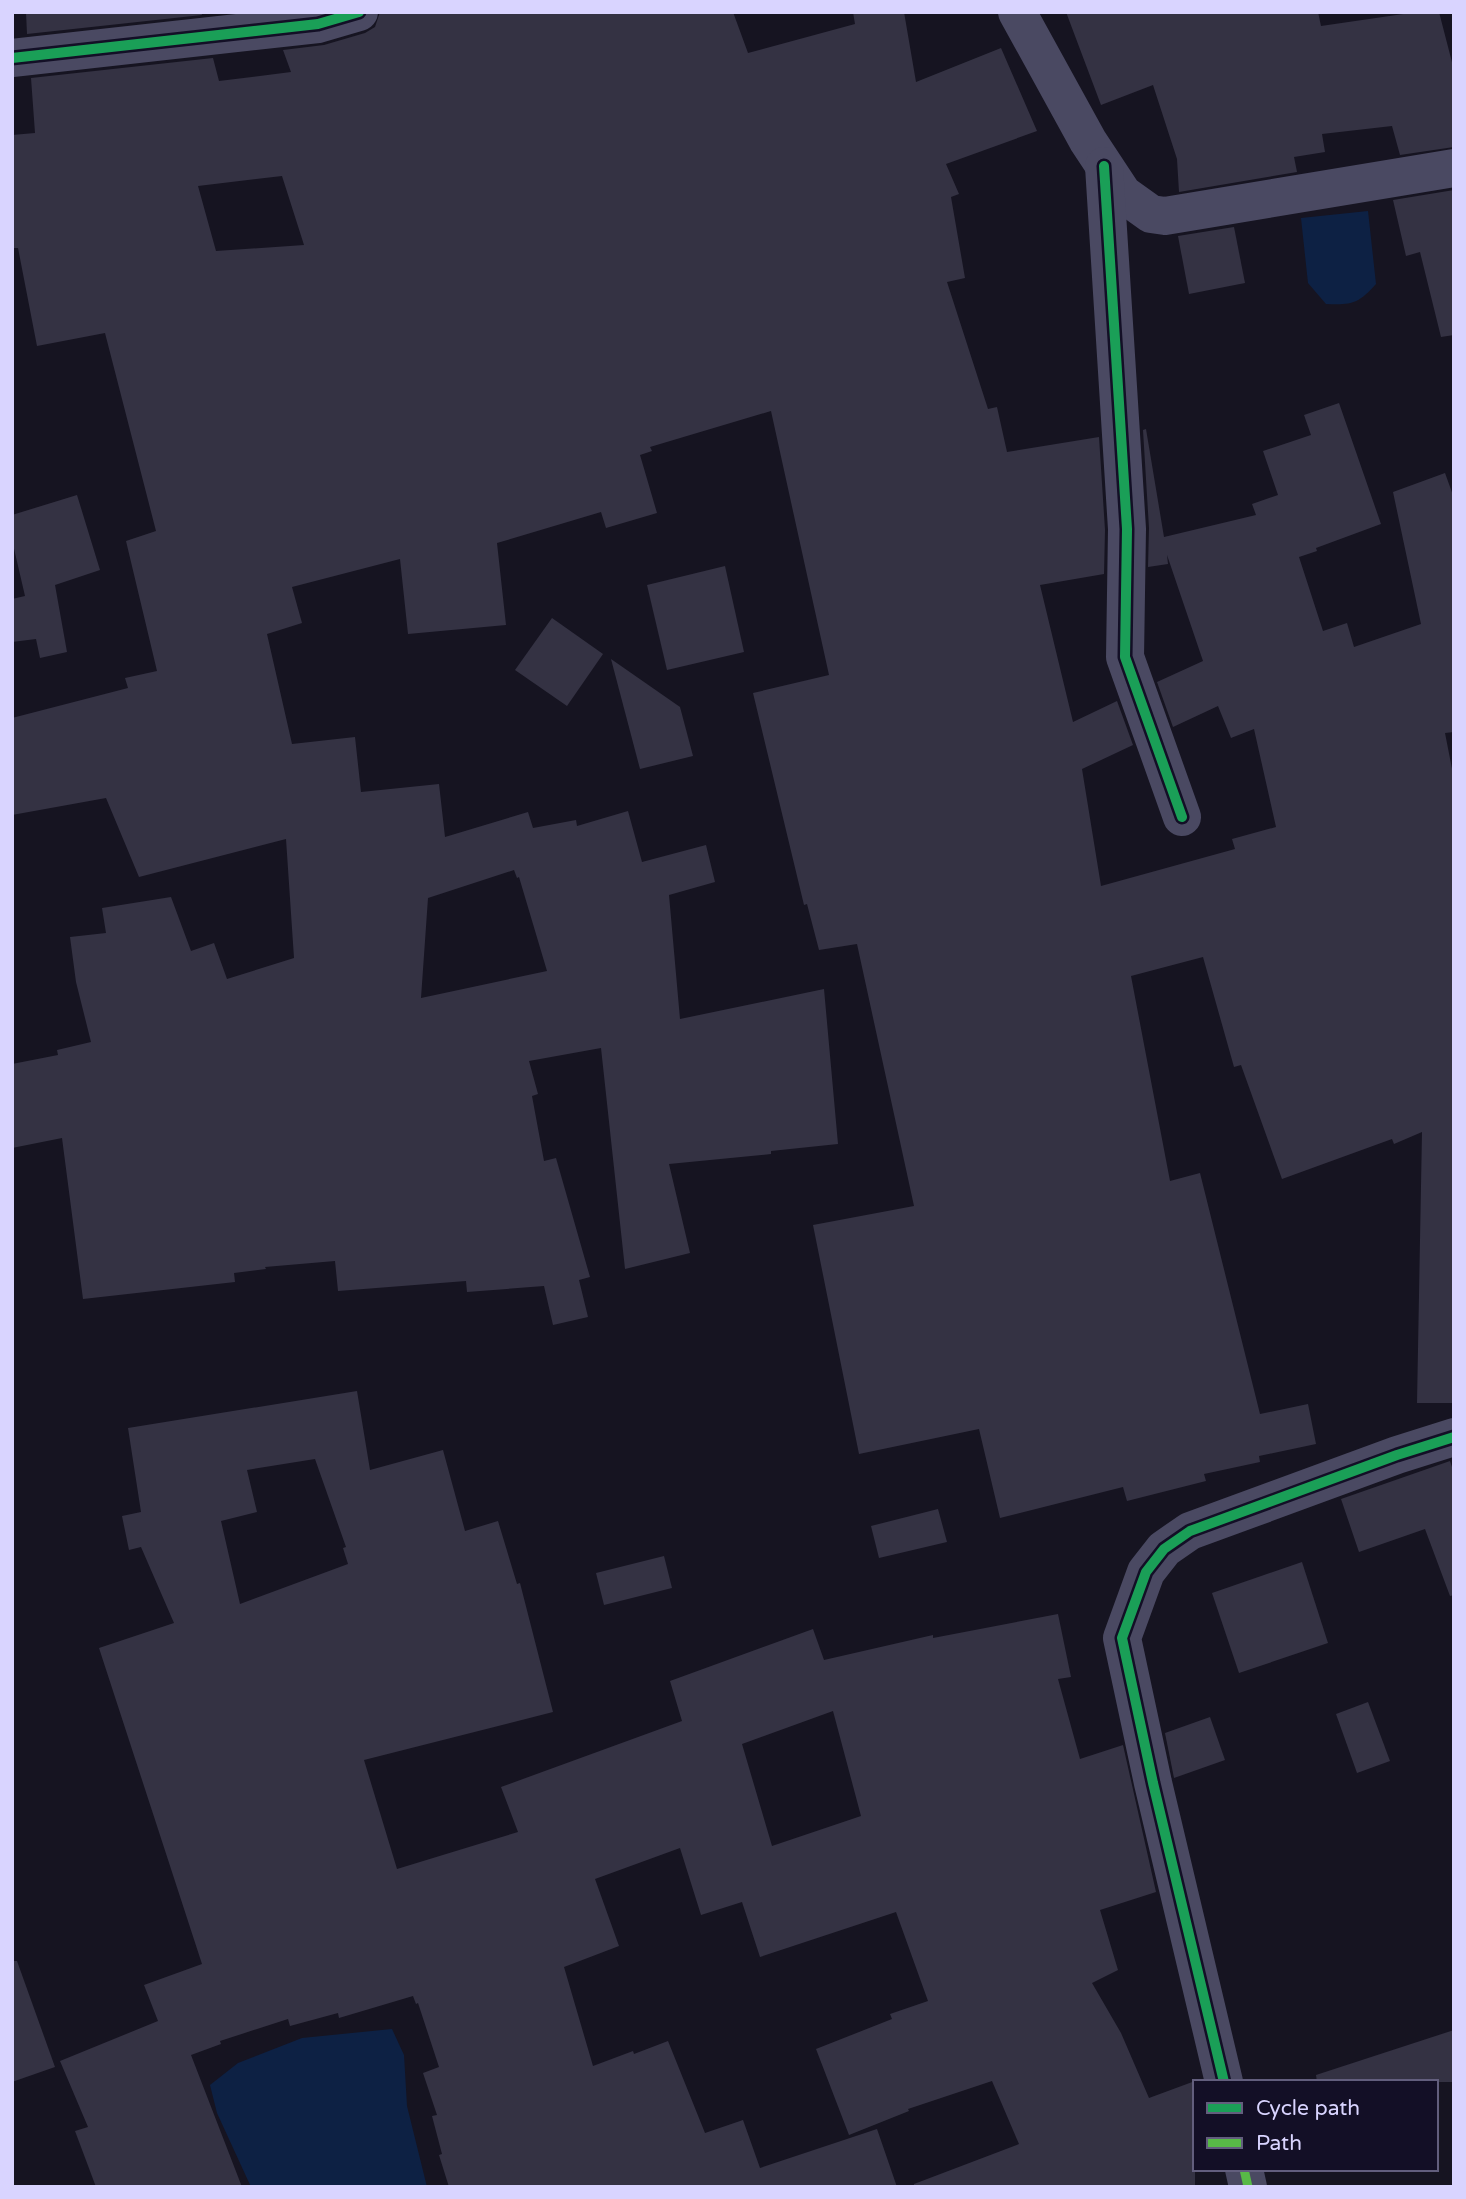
<svg xmlns="http://www.w3.org/2000/svg" width="1466" height="2199" viewBox="0 0 1466 2199" font-family="'Varela Round',sans-serif">
  <style>
    .water { fill: #0d2144 }
    .building { fill: #343243; fill-rule: evenodd }
    .lines { fill: none; stroke-linecap: round; stroke-linejoin: round }
    .minor { stroke: #4a4962; stroke-width: 38 }
    .quiet { stroke: #58b947; stroke-width: 9; stroke-dasharray: 18 9; stroke-linecap: butt }
    .cycleway-casing { stroke: #130f26; stroke-width: 15 }
    .cycleway { stroke: #1a9f57; stroke-width: 10 }
  </style>
  <rect width="100%" height="100%" fill="#161421"/>
  <!-- water -->
  <g class="water">
    <path d="M1368,211L1376,284C1358,304 1352,305 1326,304L1308,283L1301,218Z"/>
    <path d="M392,2029L404,2055L407,2106L427,2187H251L217,2113L210,2085L238,2063L302,2038Z"/>
  </g>
  <!-- building -->
  <g class="building">
    <path d="M26,12H201L202,15L27,34Z"/>
    <path d="M380,12H733L748,53L855,24L853,12H904L916,82L1001,48L1037,131L946,164L959,194L951,197L965,278L947,282L988,409L997,407L1007,452L1099,437L1105,530L1104,574L1040,585L1073,722L1117,701L1133,745L1082,769L1101,886L1235,849L1232,839L1276,827L1254,729L1231,738L1218,706L1173,727L1157,682L1203,661L1167,555L1168,564L1148,567L1149,528L1143,430L1146,429L1164,537L1256,515L1252,504L1278,495L1263,451L1311,435L1304,415L1339,403L1381,524L1316,548L1317,551L1299,557L1323,631L1347,623L1354,647L1421,624L1393,492L1445,473L1454,498V732L1445,733L1454,779V1403H1417L1422,1132L1394,1144L1392,1139L1282,1179L1241,1065L1234,1067L1203,957L1131,976L1170,1181L1200,1173L1260,1414L1308,1404L1316,1444L1259,1456L1260,1462L1204,1474L1206,1481L1127,1501L1123,1487L1000,1518L979,1429L859,1454L813,1225L914,1206L857,944L819,950L807,904L804,905L753,693L829,675L771,411L650,447L652,451L640,455L657,513L606,528L601,512L497,543L506,625L408,634L400,559L292,587L302,623L267,634L292,744L355,737L361,792L439,784L445,837L528,812L533,828L576,820L577,826L628,811L642,862L706,845L715,882L669,895L680,1019L824,989L838,1144L771,1151V1154L669,1164L690,1253L625,1269L601,1048L529,1061L538,1094L532,1096L544,1161L556,1158L590,1277L579,1280L588,1317L553,1325L544,1286L467,1292L466,1281L338,1291L335,1261L265,1267L266,1269L234,1273L235,1282L83,1299L62,1138L12,1148V1064L58,1055L57,1050L91,1042L76,982L70,937L106,933L102,908L171,897L191,951L214,943L227,979L294,958L286,839L139,877L106,798L12,815V718L128,688L125,678L157,671L126,541L156,531L105,333L37,346L18,248H12V135L35,133L31,78L213,58L219,81L291,72L283,50L324,45L365,33L375,27ZM282,176L304,245L216,251L198,186ZM514,870L517,878L519,877L547,971L421,998L428,898Z"/>
    <path d="M1066,12H1318L1321,26L1417,12H1439L1454,70V147L1400,155L1392,126L1322,134L1325,152L1294,157L1297,172L1179,192L1177,159L1153,85L1101,105Z"/>
    <path d="M1454,190V335L1441,337L1420,252L1406,256L1393,200Z"/>
    <path d="M1234,227L1245,283L1189,294L1178,236Z"/>
    <path d="M77,495L100,570L55,585L67,652L40,658L36,639L12,642V599L25,596L12,540V515Z"/>
    <path d="M725,566L744,652L667,670L647,585Z"/>
    <path d="M552,618L603,654L567,706L515,670Z"/>
    <path d="M611,659L680,707L693,756L640,769Z"/>
    <path d="M357,1391L370,1470L443,1450L465,1531L498,1521L517,1584L520,1583L553,1712L364,1760L397,1869L518,1832L501,1787L682,1721L670,1681L813,1629L824,1660L933,1635V1638L1058,1614L1071,1677L1058,1679L1080,1759L1123,1745L1156,1892L1100,1910L1118,1970L1092,1983L1121,2033L1149,2098L1195,2081V2187H914V2184L1019,2144L992,2081L908,2109L909,2111L849,2135L816,2049L892,2019L890,2014L928,2001L896,1912L760,1957L742,1902L701,1915L680,1848L595,1879L619,1946L564,1967L593,2066L633,2051L634,2054L668,2041L705,2133L743,2120L760,2168L877,2129L897,2187H449L439,2155L442,2154L432,2116L437,2115L423,2073L439,2067L418,2003L416,2004L413,1996L339,2018L338,2013L290,2026L288,2019L220,2041L221,2044L191,2055L242,2187H96L75,2131L88,2127L60,2061L158,2021L144,1985L202,1964L99,1648L174,1623L141,1547L129,1550L122,1516L141,1512L128,1428ZM315,1459L346,1547L343,1548L348,1564L240,1604L221,1521L257,1512L247,1470ZM833,1711L861,1816L772,1846L742,1744Z"/>
    <path d="M1450,1461L1454,1473V1595L1450,1596L1425,1529L1359,1552L1341,1499Z"/>
    <path d="M938,1509L947,1542L879,1558L871,1526Z"/>
    <path d="M664,1556L672,1588L604,1605L596,1573Z"/>
    <path d="M1302,1562L1328,1643L1239,1673L1212,1593Z"/>
    <path d="M1368,1702L1390,1761L1357,1773L1336,1714Z"/>
    <path d="M1210,1717L1225,1760L1174,1778L1165,1733Z"/>
    <path d="M12,1961H17L55,2067L12,2082Z"/>
    <path d="M1454,2030V2082H1317L1316,2075Z"/>
  </g>
  <g class="lines">
    <!-- minor -->
    <g class="minor">
      <path d="M1017,12L1088,141L1123,194L1151,214L1165,216L1454,168"/>
      <path d="M12,58L318,24L359,12"/>
      <path d="M1104,166L1127,529L1125,657L1182,817"/>
      <path d="M1224,2082L1153,1783L1122,1638L1146,1572L1164,1549L1190,1531L1397,1455L1454,1437"/>
      <path d="M1244,2169L1248,2187"/>
    </g>
    <!-- quiet -->
    <path class="quiet" d="M1244,2169L1248,2187"/>
    <!-- cycleway casing -->
    <g class="cycleway-casing">
      <g id="cycleway">
        <path d="M12,58L318,24L359,12"/>
        <path d="M1104,166L1127,529L1125,657L1182,817"/>
        <path d="M1224,2082L1153,1783L1122,1638L1146,1572L1164,1549L1190,1531L1397,1455L1454,1437"/>
      </g>
    </g>
    <!-- cycleway -->
    <use href="#cycleway" class="cycleway"/>
  </g>
  <!-- border -->
  <rect width="1466" height="2199" fill="none" stroke="#d9d4ff" stroke-width="28"/>
  <!-- legend -->
  <rect x="1193" y="2080" width="245" height="91" fill="#130f26" stroke="#625e7d" stroke-width="2"/>
  <rect x="1207" y="2103" width="35" height="10" fill="#1a9f57" stroke="#625e7d" stroke-width="2"/>
  <text x="1256" y="2115" font-size="21" fill="#d9d4ff">Cycle path</text>
  <rect x="1207" y="2138" width="35" height="10" fill="#58b947" stroke="#625e7d" stroke-width="2"/>
  <text x="1256" y="2150" font-size="21" fill="#d9d4ff">Path</text>
</svg>
